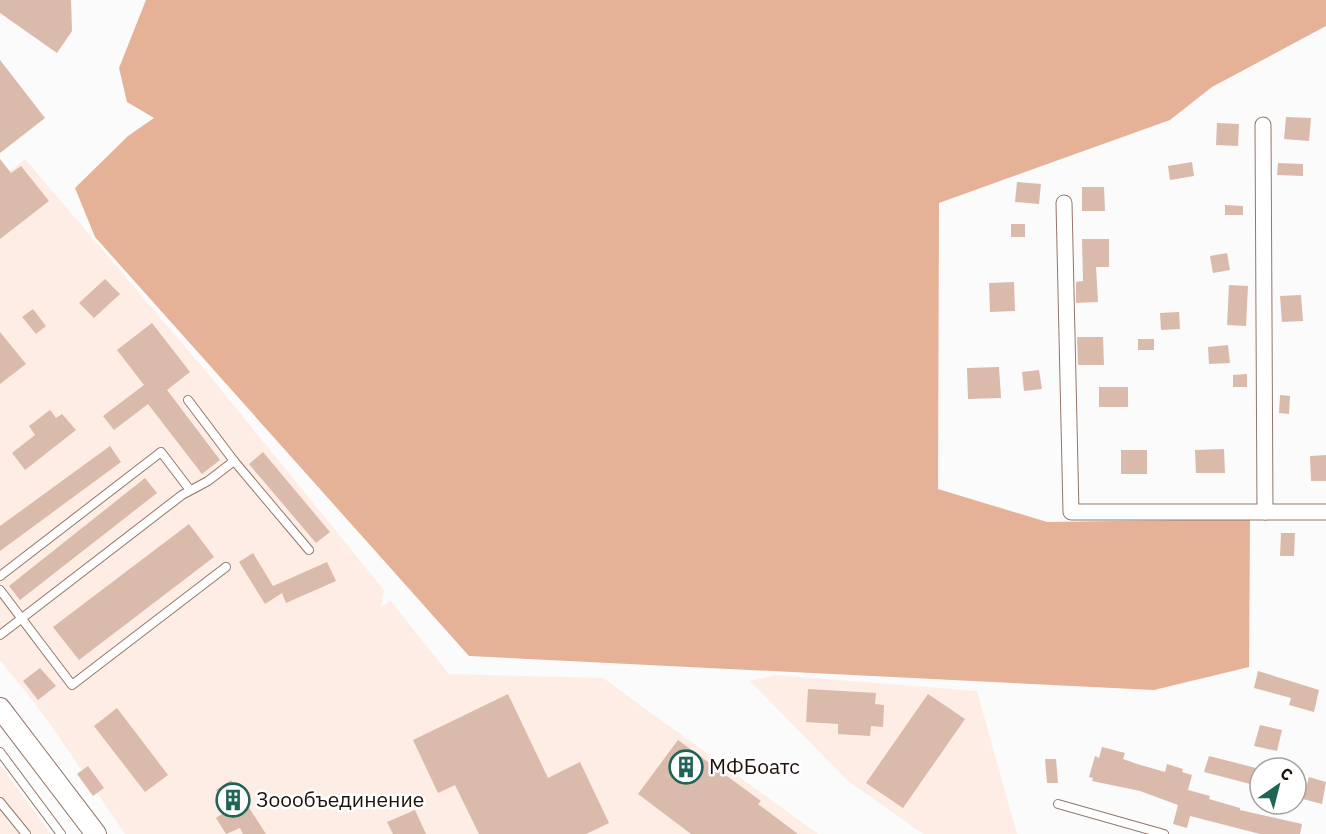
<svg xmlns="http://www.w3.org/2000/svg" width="1326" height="834" viewBox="0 0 1326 834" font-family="'IBM Plex Sans',sans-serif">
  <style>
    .built { fill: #feede5 }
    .forest { fill: #e5b298 }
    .building { fill: #dabaaa }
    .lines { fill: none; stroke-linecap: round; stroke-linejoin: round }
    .lane-casing { stroke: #947667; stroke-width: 10 }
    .street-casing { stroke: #947667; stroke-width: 17 }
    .secondary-casing { stroke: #947667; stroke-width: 22 }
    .lane { stroke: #fff; stroke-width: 8 }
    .street { stroke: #fff; stroke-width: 15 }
    .secondary { stroke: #fff; stroke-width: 20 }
    .labels { text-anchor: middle; stroke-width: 5; stroke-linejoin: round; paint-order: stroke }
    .poi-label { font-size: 21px; fill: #1e130d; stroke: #fff; text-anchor: start }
  </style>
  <rect width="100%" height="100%" fill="#fbfbfb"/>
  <!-- built -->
  <g class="built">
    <path d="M25,159L205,370L384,590L381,608L390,600L449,674L603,678L818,834H125L46,718L0,660V179Z"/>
    <path d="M776,675L977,691L1017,834H923L848,781L750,681Z"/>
    <path d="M0,765L51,834H0Z"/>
  </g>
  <!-- forest -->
  <path class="forest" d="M146,0H1326V26L1212,87L1170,120L939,203L938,489L1047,522L1250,519L1249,667L1154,690L469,656L95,237L75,188L128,136L154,118L127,102L119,68Z"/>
  <!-- building -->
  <g class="building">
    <path d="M0,0H71L72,31L57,53L0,13Z"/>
    <path d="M0,60L45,118L0,153Z"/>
    <path d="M1286,117L1311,118L1309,141L1284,139Z"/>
    <path d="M1217,123L1239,124L1238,146L1216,145Z"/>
    <path d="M0,159L11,173L21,166L49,201L0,239Z"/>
    <path d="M1192,162L1194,176L1170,180L1168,166Z"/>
    <path d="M1278,163L1303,164V176L1277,175Z"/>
    <path d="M1017,182L1041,184L1039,204L1015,202Z"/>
    <path d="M1082,187H1104L1105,211H1082Z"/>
    <path d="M1225,205L1243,206V215H1225Z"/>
    <rect x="1011" y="224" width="14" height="13"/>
    <path d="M1082,239H1109V267H1096L1098,302L1076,303V282L1083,281Z"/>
    <path d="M1227,253L1230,270L1213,273L1210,256Z"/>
    <path d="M105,279L120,294L94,318L79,303Z"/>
    <path d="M1014,282L1015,311L990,312L989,283Z"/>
    <path d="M1229,285L1248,286L1246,326L1227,325Z"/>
    <path d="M1301,295L1303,321L1282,322L1280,296Z"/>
    <path d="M33,309L46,326L36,334L22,317Z"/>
    <path d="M1179,312L1180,329L1161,330L1160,313Z"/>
    <path d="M152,323L190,372L167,390L220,460L202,474L148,404L114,430L103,416L144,385L117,350Z"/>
    <path d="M0,332L26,364L0,384Z"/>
    <path d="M1077,337H1103L1104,365H1078Z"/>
    <rect x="1138" y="339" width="16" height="11"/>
    <path d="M1228,345L1230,363L1209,364L1208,347Z"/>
    <path d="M999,367L1001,398L968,399L967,368Z"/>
    <path d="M1039,370L1042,389L1024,391L1022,372Z"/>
    <path d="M1247,374V387H1233V375Z"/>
    <rect x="1099" y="387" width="29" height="20"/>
    <path d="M1280,395L1290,396L1289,414L1279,413Z"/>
    <path d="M50,410L56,418L62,414L76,430L25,470L12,453L35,435L29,426Z"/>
    <path d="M110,446L121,462L0,551V526Z"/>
    <path d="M1224,449L1225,473H1196L1195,450Z"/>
    <rect x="1121" y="450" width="26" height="24"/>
    <path d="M263,452L330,532L316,543L249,464Z"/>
    <path d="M1326,455V481H1311L1310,456Z"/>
    <path d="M145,478L157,493L20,600L9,586Z"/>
    <path d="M189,524L214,557L79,660L53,627Z"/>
    <path d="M1281,533H1295L1294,556H1280Z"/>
    <path d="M253,553L273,586L327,562L336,581L286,603L282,593L265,604L239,562Z"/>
    <path d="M40,668L56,686L38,700L23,681Z"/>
    <path d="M1258,671L1319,690L1314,712L1289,705L1291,698L1254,688Z"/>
    <path d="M808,689L876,693L875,704L884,705L883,727L871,726L870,736L838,734V724L806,722Z"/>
    <path d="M508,694L548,778L580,762L609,823L586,834H479L455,785L438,793L413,740Z"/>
    <path d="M928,694L965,719L903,808L866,783Z"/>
    <path d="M117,708L168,775L145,792L94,726Z"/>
    <path d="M1260,725L1282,730L1277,751L1254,746Z"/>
    <path d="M678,740L761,801L758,804L798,834H691L638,794Z"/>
    <path d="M1102,747L1125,753L1123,759L1137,764L1165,772L1167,764L1183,769L1182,772L1192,775L1188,790L1210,796L1209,799L1240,808V810L1302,824L1300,834H1260L1190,816L1187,828L1173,824L1178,805L1140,791L1092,781L1093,778L1089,777L1095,756L1099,758Z"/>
    <path d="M1209,756L1260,769L1258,786L1204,772Z"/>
    <path d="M1045,759H1056L1058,783H1047Z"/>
    <path d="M88,766L104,788L93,796L77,774Z"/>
    <path d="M1309,777L1326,782L1322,804L1303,799Z"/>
    <path d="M231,780L266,834H243L240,828L226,834L216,818L228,810L216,790Z"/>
    <path d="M415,810L426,834H393L387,822Z"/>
  </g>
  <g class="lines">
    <!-- lane casing -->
    <g class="lane-casing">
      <g id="lane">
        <path d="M234,461L309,550"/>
        <path d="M0,576L161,452L190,490"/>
        <path d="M0,590L72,685L226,567"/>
        <path d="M0,635L182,495L208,481L234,461L188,400"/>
        <path d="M0,752L61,834"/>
        <path d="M0,802L26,834"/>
        <path d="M1058,804L1164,834"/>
      </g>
    </g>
    <!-- street casing -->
    <g class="street-casing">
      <g id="street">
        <path d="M1263,125L1265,512"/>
        <path d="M1064,203L1071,512H1326"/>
      </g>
    </g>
    <!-- secondary casing -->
    <g class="secondary-casing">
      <path id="secondary" d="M0,708L96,834"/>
    </g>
    <!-- lane -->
    <use href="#lane" class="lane"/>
    <!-- street -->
    <use href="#street" class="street"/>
    <!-- secondary -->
    <use href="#secondary" class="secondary"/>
  </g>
  <!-- icons -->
  <defs>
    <g id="building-ring" transform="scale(1.725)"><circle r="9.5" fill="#fff" stroke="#1f6455" stroke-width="1.5"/><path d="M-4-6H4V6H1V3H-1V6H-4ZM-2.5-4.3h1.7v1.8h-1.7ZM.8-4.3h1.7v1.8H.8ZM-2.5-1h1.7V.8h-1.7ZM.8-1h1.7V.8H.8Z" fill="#1f6455"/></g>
  </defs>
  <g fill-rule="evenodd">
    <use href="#building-ring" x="686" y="767"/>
    <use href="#building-ring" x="233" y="800"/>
  </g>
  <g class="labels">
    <!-- poi labels -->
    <g class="poi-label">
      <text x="709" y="774">МФБоатс</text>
      <text x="256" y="807">Зоообъединение</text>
    </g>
  </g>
  <!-- north arrow -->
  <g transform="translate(1278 786) rotate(35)"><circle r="28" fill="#ffffff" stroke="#a5a19e" stroke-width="1.5"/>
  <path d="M0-4.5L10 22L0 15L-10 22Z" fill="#1f6455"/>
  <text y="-9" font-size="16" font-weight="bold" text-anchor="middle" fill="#1e130d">С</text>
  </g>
</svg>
